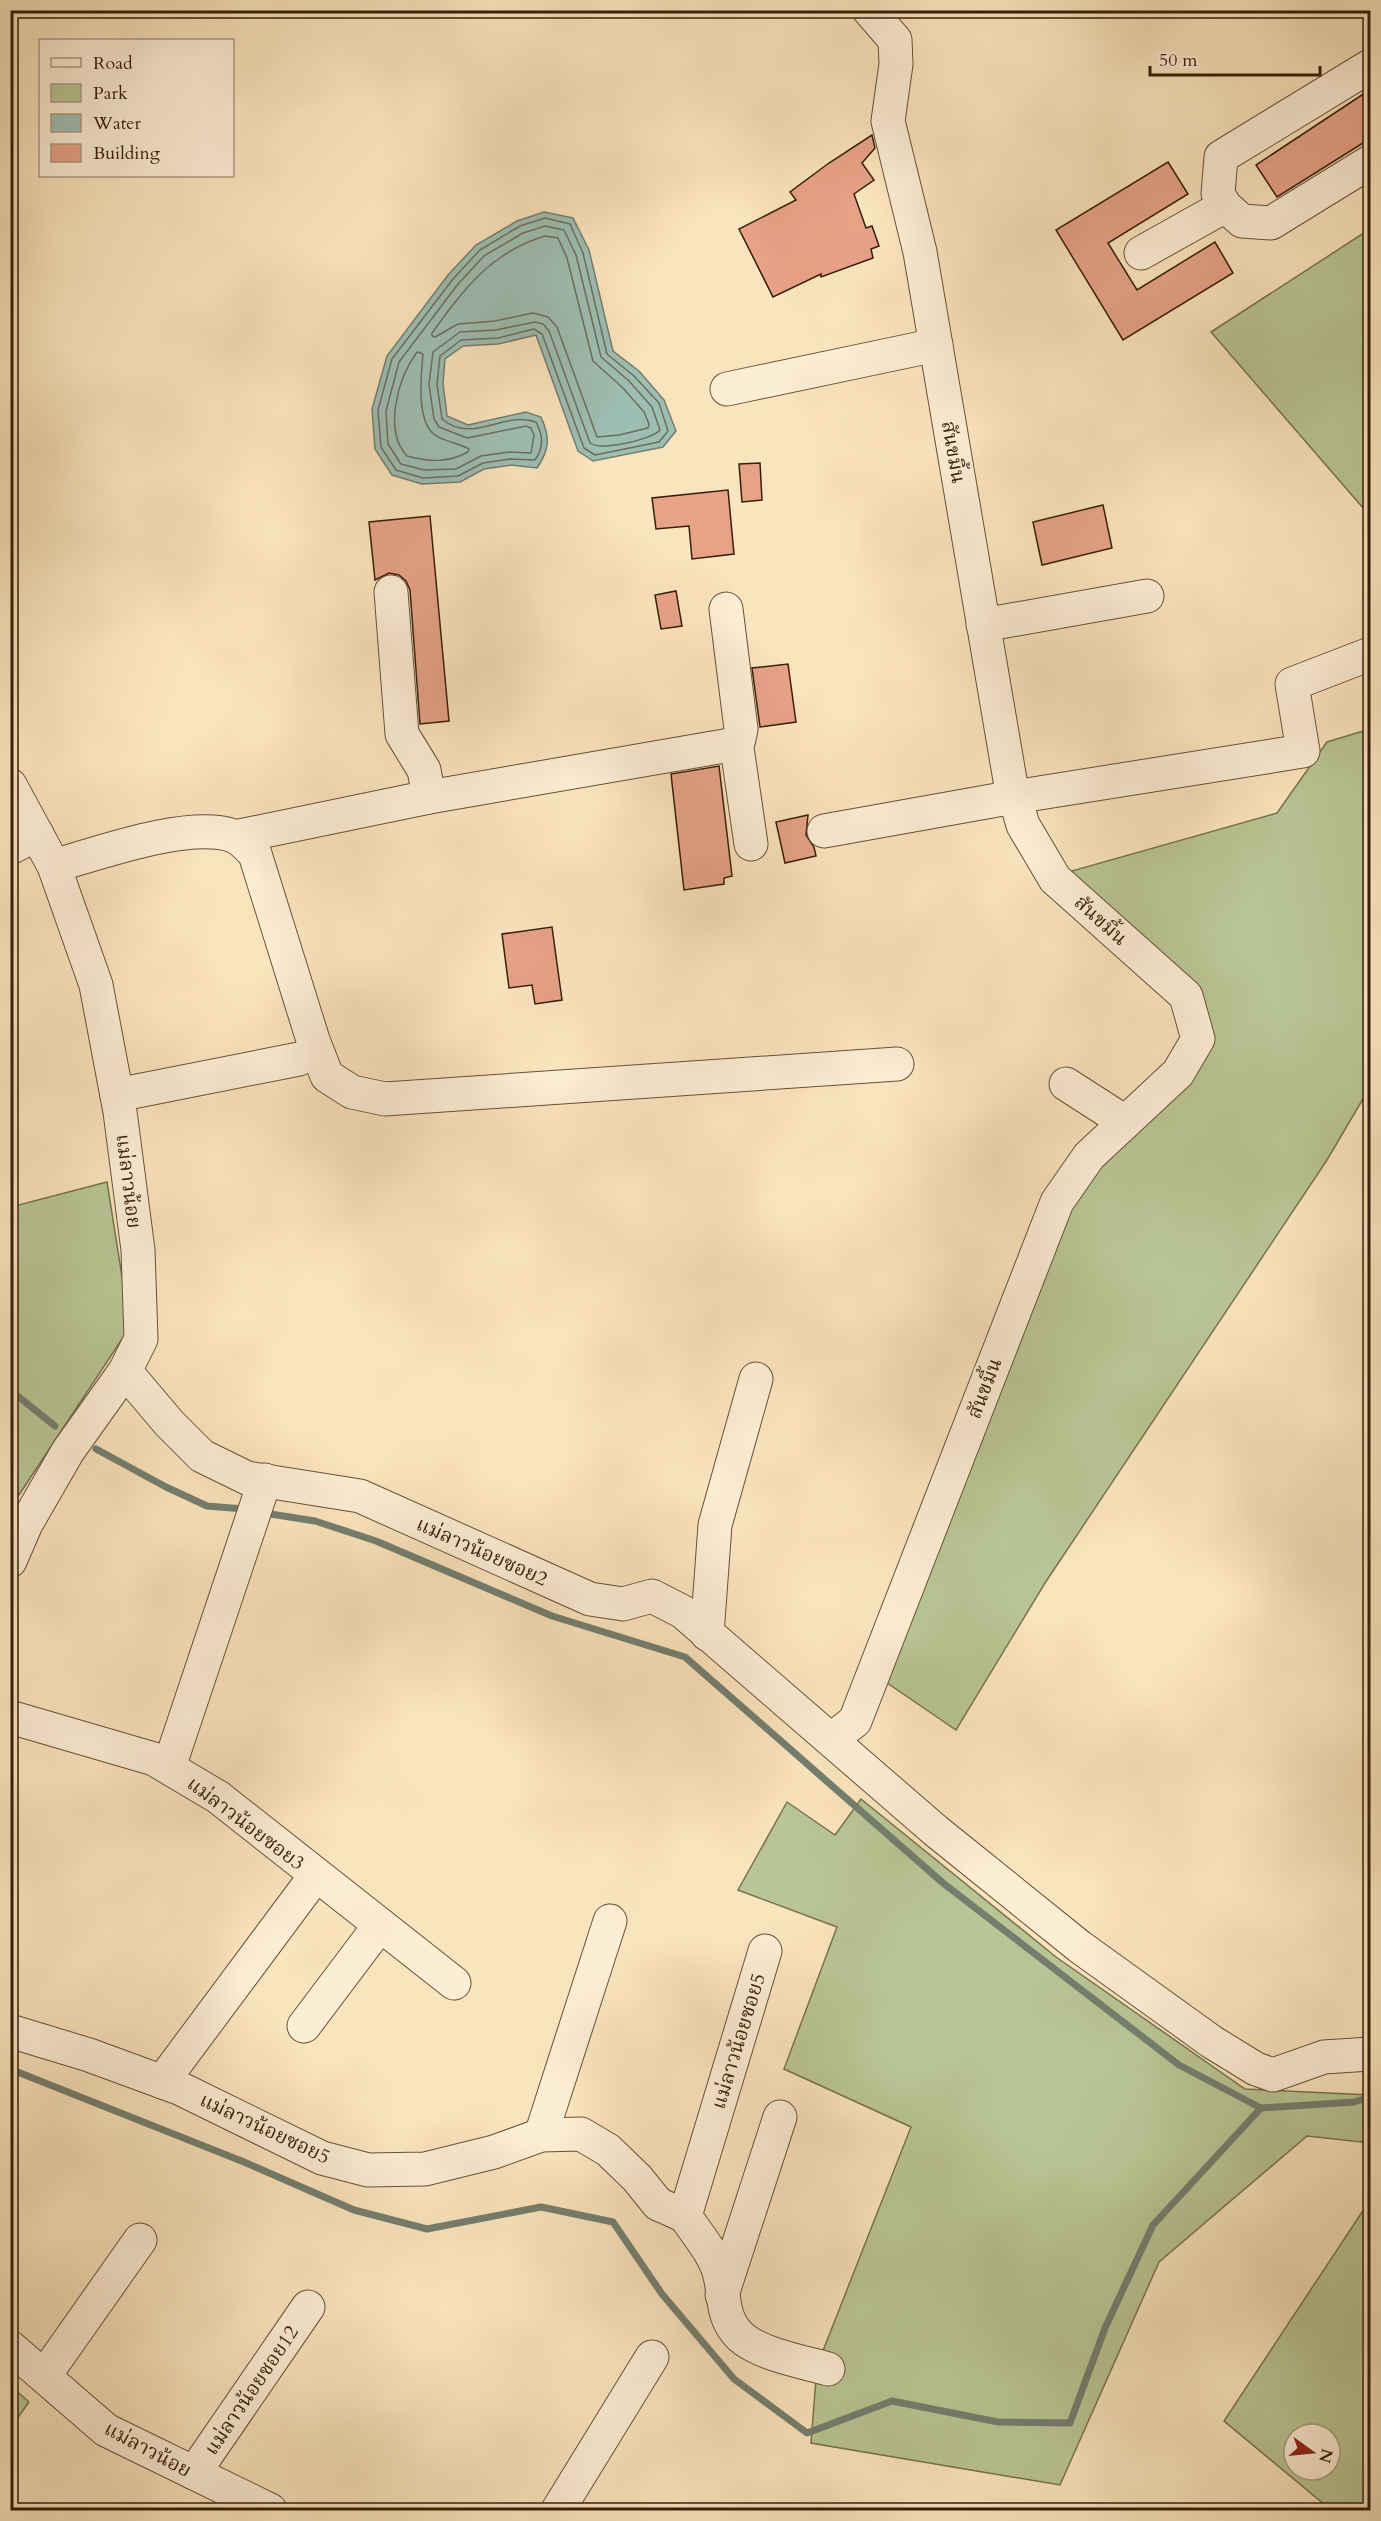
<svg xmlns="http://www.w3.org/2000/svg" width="1381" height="2521" viewBox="0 0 1381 2521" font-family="Cardo,'Noto Serif Thai',serif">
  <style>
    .green { fill: #b9c595; stroke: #78724e; stroke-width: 1.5; fill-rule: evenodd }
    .water { fill: #9ebeb3; stroke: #747e6f; stroke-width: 1.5 }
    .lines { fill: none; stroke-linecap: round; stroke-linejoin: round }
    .shore { stroke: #6a6e5e; stroke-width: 1.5 }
    .stream { stroke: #747e6f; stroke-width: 7 }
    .building { fill: #e7a288; stroke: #361e08; stroke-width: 1.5 }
    .minor-casing { stroke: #675036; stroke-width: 35 }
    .minor { stroke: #fcedd5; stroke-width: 33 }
    .labels { text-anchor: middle; stroke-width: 5; stroke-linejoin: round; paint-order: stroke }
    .street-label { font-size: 20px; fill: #361e08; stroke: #fcedd5 }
  </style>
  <rect width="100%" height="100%" fill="#fae4be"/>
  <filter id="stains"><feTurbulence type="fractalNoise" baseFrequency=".00333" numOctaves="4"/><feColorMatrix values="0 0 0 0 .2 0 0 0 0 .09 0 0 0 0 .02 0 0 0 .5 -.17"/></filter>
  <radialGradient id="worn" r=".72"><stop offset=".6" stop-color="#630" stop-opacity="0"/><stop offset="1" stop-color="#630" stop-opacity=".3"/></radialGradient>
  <!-- green -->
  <g class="green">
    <path d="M1370,229V516L1211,332Z"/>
    <path d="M1370,729V1087L1327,1160L1045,1583L956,1730L874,1674L1057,1202L1177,1073L1186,996L1047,878L1277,813L1327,742Z"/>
    <path d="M107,1182L130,1327L11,1507L10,1199L15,1206Z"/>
    <path d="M861,1799L1056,1957L1245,2089L1370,2095V2143L1307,2136L1159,2262L1060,2485L811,2443L817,2366L911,2127L784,2069L837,1927L738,1890L787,1802L835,1835Z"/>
    <path d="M1370,2200V2510H1331L1224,2421ZM1294,2434H1330V2470H1294Z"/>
    <path d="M11,2386L29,2402L11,2427Z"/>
  </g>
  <!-- water -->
  <path class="water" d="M544,212L573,218L589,250L613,351L639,371L664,400L676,431L663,447L593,461L578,451L536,335L498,344L463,346L445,359L443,383L447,416L468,425L526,412L541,417C550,437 550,449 537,468L511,465L484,469L460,482L422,484L392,475L375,449L372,409L387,356L448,275L476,245L517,221Z"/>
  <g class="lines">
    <!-- shore -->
    <g class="shore">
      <path d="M545,218L570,224L583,253L607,354L634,376L659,403L668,431L659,442L595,455L584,448L542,334L534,329L498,338L461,340L440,356L437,384L442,419C473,445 504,410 536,422C543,435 544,448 535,460L510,459L483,463L458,476L423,478L396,470L381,447L378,410L392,359L453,279L480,250L520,226Z"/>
      <path d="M545,226L564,230L576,255L601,357L629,381L652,407L660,430C651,440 601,451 590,443L549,331L543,324L535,322L496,330L460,332L433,352L429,384L434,419L439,427L467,438L526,426L531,428L534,435L531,453L509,452L481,456L456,469L424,470L401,464L388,444L386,411L399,362L458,284L484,256L523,233Z"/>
      <path d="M545,236L558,238L567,258L593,361L623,388L644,412L649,424L648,428L619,435L597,437L557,327L548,317L533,313L495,321L458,324L435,337L432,336V333C464,289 491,252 545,236Z"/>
      <path d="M417,352L423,354C421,374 416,422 435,435C445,442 459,443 469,449L468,452C448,463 429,462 407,456C383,430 398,378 417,352Z"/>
    </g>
    <!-- stream -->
    <g class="stream">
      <path d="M10,1390L55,1426"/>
      <path d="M96,1449L166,1487L207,1506L244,1509"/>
      <path d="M264,1513L315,1521L376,1541L552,1616L685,1657L943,1883L1179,2065L1261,2108L1354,2102L1370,2097"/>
      <path d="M10,2069L244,2162L354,2210L427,2229L541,2207L613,2222L662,2294L734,2379L807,2433L892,2401L998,2422L1070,2423L1105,2328L1153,2225L1261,2108"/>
    </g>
  </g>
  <!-- building -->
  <g class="building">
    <path d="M1371,89V138L1277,197L1256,165Z"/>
    <path d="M872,135L875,148L862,163L874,180L854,194L866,228L872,226L879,246L871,249L873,258L821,277V274L773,297L739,229L796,200L790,192L829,163Z"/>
    <path d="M1168,162L1188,194L1108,243L1137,290L1215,242L1233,273L1123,340L1056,230Z"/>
    <path d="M760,463L762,500L742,502L739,464Z"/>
    <path d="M728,490L734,554L692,559L689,526L656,529L652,498Z"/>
    <path d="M1103,505L1112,548L1042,565L1033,522Z"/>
    <path d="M430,516L449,721L420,724L410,590L406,581L399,575L389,573L375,580L369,522Z"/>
    <path d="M676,591L682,626L661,629L655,595Z"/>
    <path d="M788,664L796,722L760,727L752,668Z"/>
    <path d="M719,766L732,876L724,878V884L684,890L671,774Z"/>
    <path d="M808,815L806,835L814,847L816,856L785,863L776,822Z"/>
    <path d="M552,927L562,1000L535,1004L532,985L509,988L502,934Z"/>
  </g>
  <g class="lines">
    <!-- minor casing -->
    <g class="minor-casing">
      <g id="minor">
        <path d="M1370,66L1221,157L1218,194L1225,206L1242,221L1271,223L1370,162"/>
        <path d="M1141,253L1225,206"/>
        <path d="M727,389L936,345"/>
        <path d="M391,592L402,734L424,770L429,797"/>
        <path d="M983,625L1147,596"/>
        <path d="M736,741L751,844"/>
        <path d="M10,785L54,866L96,985L120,1112L138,1250L141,1339L125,1371L68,1451L26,1524L10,1561"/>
        <path d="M824,831L1014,797L1303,751L1292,684L1370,654"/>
        <path d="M235,837L429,797L730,745L739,739L741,729L726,609"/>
        <path d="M10,848L37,834"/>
        <path d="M54,866C99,853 190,820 234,836C241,839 249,848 255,854L313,1040L327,1076L352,1092L385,1099L897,1064"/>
        <path d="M1066,1084L1125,1122"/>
        <path d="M117,1095L299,1059"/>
        <path d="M125,1371L169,1423L202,1456L247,1478L360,1496L590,1599L623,1604L652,1596L683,1612L936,1831L1080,1947L1212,2042L1256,2069L1273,2075L1324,2057L1370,2054"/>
        <path d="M707,1634L715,1525L756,1379"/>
        <path d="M10,1717L154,1759L218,1797L454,1983"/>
        <path d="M832,1739L855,1721L1057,1202L1089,1156L1178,1073L1198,1039L1186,996L1055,879L1023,825L1010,780L920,252L888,121L896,64L895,40L869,10"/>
        <path d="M169,1767L265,1480"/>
        <path d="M304,2026L380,1925"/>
        <path d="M10,2031L89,2055L179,2088L322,2158L368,2170L425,2169L494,2152L541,2135L581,2134L608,2150L637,2178L658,2204L685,2216L765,1951"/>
        <path d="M162,2082L316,1875"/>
        <path d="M541,2135L610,1921"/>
        <path d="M685,2216C697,2234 713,2252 719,2272C726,2296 720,2317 741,2337C760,2354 803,2362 828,2369"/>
        <path d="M722,2295L780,2117"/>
        <path d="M10,2347L106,2430L270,2510"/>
        <path d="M45,2375L140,2240"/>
        <path d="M194,2473L308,2307"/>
        <path d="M558,2510L652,2357"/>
      </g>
    </g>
    <!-- minor -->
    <use href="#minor" class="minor"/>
  </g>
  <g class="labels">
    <!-- street labels -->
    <g class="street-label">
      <text transform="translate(954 452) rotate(80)" y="7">สันขมิ้น</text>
      <text transform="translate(1101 920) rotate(42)" y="7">สันขมิ้น</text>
      <text transform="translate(129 1181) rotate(83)" y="7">แม่ลาวน้อย</text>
      <text transform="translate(984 1388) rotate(-69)" y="7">สันขมิ้น</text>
      <text transform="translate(482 1551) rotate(24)" y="7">แม่ลาวน้อยซอย2</text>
      <text transform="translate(246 1823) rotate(37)" y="7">แม่ลาวน้อยซอย3</text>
      <text transform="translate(738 2041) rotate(-73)" y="7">แม่ลาวน้อยซอย5</text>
      <text transform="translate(265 2128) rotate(25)" y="7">แม่ลาวน้อยซอย5</text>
      <text transform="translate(251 2390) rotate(-56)" y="7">แม่ลาวน้อยซอย12</text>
      <text transform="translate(148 2449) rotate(28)" y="7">แม่ลาวน้อย</text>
    </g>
  </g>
  <!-- margin -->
  <rect width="1381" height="2521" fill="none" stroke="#fae4be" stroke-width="36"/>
  <rect x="12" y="12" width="1357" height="2497" fill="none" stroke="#361e08" stroke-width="3"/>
  <rect x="18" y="18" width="1345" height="2485" fill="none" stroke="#361e08" stroke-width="1.5"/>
  <!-- legend -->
  <rect x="39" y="39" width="195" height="138" fill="#fcedd5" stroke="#ad9a83" stroke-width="1.5"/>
  <rect x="51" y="58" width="30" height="9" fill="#fcedd5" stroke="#ad9a83" stroke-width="1.5"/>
  <text x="93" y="69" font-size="18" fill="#361e08">Road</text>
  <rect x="51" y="84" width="30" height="18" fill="#b9c595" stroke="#ad9a83" stroke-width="1.5"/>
  <text x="93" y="99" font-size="18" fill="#361e08">Park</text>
  <rect x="51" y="114" width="30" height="18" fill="#9ebeb3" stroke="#ad9a83" stroke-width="1.5"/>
  <text x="93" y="129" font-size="18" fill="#361e08">Water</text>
  <rect x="51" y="144" width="30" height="18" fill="#e7a288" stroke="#ad9a83" stroke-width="1.5"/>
  <text x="93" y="159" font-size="18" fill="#361e08">Building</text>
  <!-- north arrow -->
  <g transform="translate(1312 2452) rotate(105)"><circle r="28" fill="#fcedd5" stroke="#ad9a83" stroke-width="1.5"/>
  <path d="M0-4.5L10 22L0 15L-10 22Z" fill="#8f2418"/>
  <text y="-9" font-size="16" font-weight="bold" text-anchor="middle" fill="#361e08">N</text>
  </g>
  <!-- scale -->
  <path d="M1150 66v9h170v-9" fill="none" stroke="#361e08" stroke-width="3"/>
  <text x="1159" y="66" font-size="18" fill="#361e08" stroke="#fcedd5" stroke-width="4.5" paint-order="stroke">50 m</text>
  <rect width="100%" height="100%" filter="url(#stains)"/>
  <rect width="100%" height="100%" fill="url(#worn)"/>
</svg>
